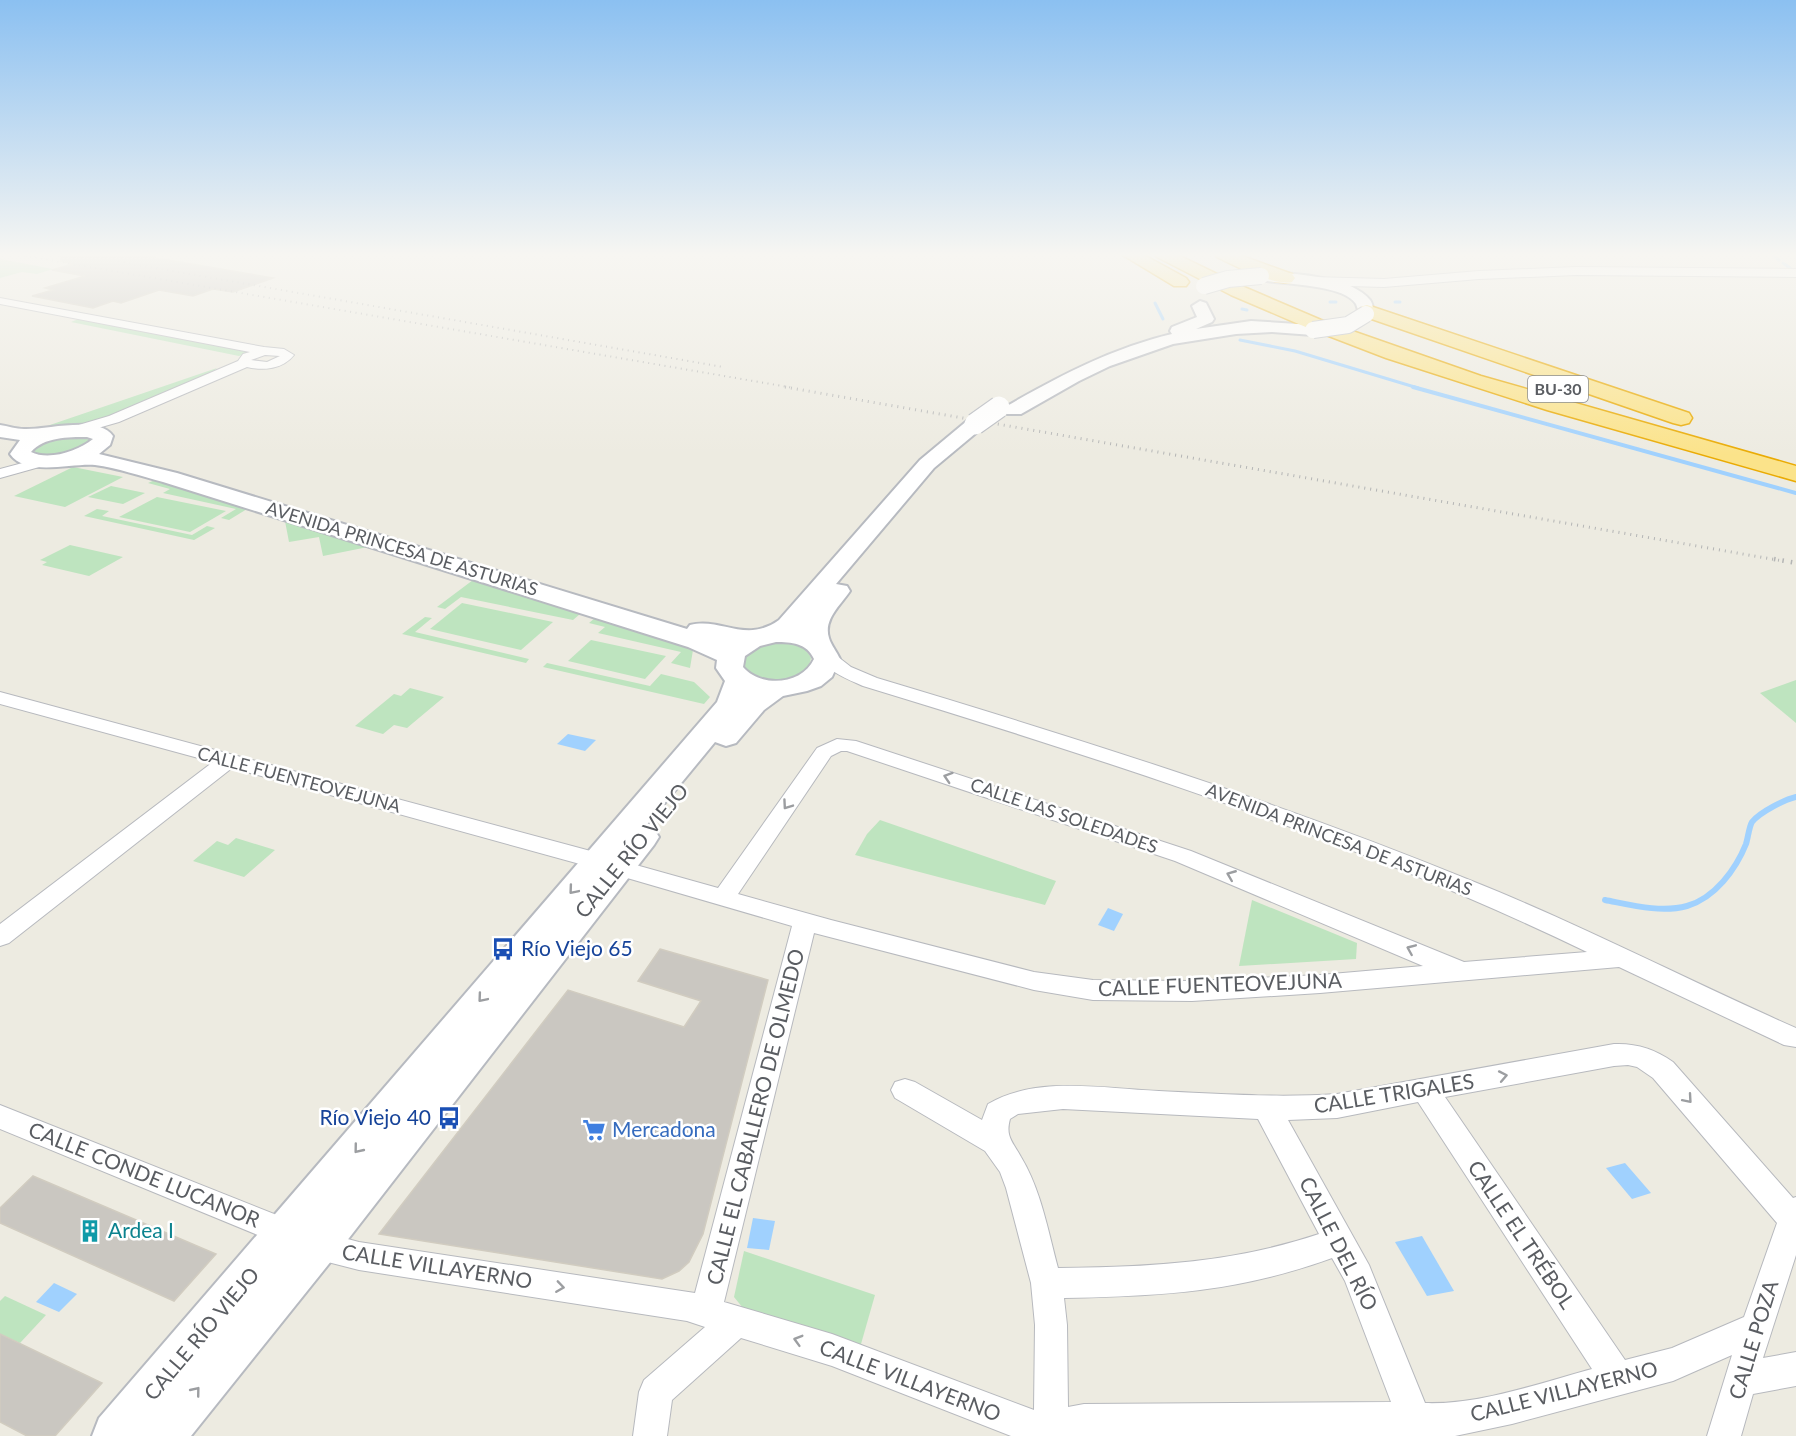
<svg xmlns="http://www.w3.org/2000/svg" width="1796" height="1436" viewBox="0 0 1796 1436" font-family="Lato,sans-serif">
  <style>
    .green { fill: #bee4bf }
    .water { fill: #a0d1fe }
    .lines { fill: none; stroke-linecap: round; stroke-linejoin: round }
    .stream-far2 { stroke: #a0d1fe; stroke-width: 3 }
    .stream-far1 { stroke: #a0d1fe; stroke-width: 4 }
    .stream { stroke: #a0d1fe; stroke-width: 6 }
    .building { fill: #cac7c1; stroke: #d1ccc0; stroke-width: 1.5 }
    .minor-casing { stroke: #b7b9be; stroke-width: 2 }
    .tertiary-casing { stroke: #b7b9be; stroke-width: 2 }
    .secondary-casing { stroke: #b7bac0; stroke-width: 4 }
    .motorway-casing { stroke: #eaab04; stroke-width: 3 }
    .minor { fill: #fff; fill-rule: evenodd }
    .tertiary { fill: #fff; fill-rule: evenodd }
    .secondary { fill: #fff; fill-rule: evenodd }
    .motorway { fill: #fbe38a; fill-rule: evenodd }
    .rail-far2 { stroke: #b4b5b5; stroke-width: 2; stroke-dasharray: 1 4.5; stroke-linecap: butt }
    .rail-far1 { stroke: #b4b5b5; stroke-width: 3; stroke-dasharray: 1 5; stroke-linecap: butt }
    .rail { stroke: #b4b5b5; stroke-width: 4.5; stroke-dasharray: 1.5 7; stroke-linecap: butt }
    .secondary-bridge-far1-casing { stroke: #b7bac0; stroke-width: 18; stroke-linecap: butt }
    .secondary-bridge-casing { stroke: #b7bac0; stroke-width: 23; stroke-linecap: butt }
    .secondary-bridge-far1 { stroke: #fff; stroke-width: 16 }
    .secondary-bridge { stroke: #fff; stroke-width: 21 }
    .oneway { stroke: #9c9ea1 }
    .labels { text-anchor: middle; stroke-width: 5; stroke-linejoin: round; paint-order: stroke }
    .shield { fill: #fff; stroke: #8c8e91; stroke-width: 1.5 }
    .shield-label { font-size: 16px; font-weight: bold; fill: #5a5d62 }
    .street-label { font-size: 18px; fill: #5a5d62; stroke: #fff }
    .near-street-label { font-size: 21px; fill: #5a5d62; stroke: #fff }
    .near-transit-label { font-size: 21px; fill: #164399; stroke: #fff; text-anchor: start }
    .near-shop-label { font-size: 21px; fill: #366cbe; stroke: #fff; text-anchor: start }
    .near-culture-label { font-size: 21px; fill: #0d838f; stroke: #fff; text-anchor: start }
  </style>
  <rect width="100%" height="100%" fill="#edebe1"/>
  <!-- green -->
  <g class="green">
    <path d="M0,259L53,269L37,274L22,272L0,278Z"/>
    <path d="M81,318L250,352L239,356L71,322Z"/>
    <path d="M217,368L207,377L107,419L82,426L13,431L47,426Z"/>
    <path d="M81,435L90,438L89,444C73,451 53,461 35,453L34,450L48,440Z"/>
    <path d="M73,467L123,477L65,507L14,496Z"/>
    <path d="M155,480L247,509L229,520L221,518L236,509L163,493L170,489L148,483Z"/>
    <path d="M111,486L145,493L123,504L88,497Z"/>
    <path d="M157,497L226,511L190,532L119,517Z"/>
    <path d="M97,509L109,511L102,516L192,535L207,526L215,528L194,540L84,516Z"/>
    <path d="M285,521L368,547L323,556L319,537L289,542Z"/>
    <path d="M70,545L123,557L89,576L42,565L47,562L40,560Z"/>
    <path d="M473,580L580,614L573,620L461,597L445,609L437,607Z"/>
    <path d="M462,603L553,622L521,650L430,629Z"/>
    <path d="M425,617L432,618L415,632L529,659L526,663L402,634Z"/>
    <path d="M595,618L693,650L690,668L671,663L681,652L598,633L605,627L589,623Z"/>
    <path d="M591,640L666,656L645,679L568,661Z"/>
    <path d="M774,642C788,642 804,643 811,658C807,686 760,684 744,668L743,657L755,647Z"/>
    <path d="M547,663L650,686L661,674L694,682L710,697L704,704L543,667Z"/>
    <path d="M1796,680V723L1760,693Z"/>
    <path d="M410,688L444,697L407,728L394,725L383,734L355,726L394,694L401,696Z"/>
    <path d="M880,820L1056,881L1045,905L855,855L867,834Z"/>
    <path d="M236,838L275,850L244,877L193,861L217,841L228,845Z"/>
    <path d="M1252,900L1357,943L1356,959L1239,966Z"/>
    <path d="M744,1251L875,1295L859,1351L743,1308L734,1297Z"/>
    <path d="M5,1296L46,1315L20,1343L0,1334V1301Z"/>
  </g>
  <!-- water -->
  <g class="water">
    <path d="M568,734L596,740L585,751L557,744Z"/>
    <path d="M1108,908L1123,914L1114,931L1098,925Z"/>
    <path d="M1625,1163L1651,1193L1632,1199L1606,1168Z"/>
    <path d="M753,1218L775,1221L769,1250L747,1248Z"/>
    <path d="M1422,1236L1454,1291L1427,1296L1395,1242Z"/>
    <path d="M54,1283L77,1294L59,1312L36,1302Z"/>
  </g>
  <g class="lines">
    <!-- stream-far2 -->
    <g class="stream-far2">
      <path d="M1772,254L1779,260"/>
      <path d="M1783,263L1790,268"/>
      <path d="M1330,302H1336"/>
      <path d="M1395,302H1400"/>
      <path d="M1155,303L1163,319"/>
      <path d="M1242,309L1247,310"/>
      <path d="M1240,340L1295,351L1418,388"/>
    </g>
    <!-- stream-far1 -->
    <path class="stream-far1" d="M1413,387L1796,493"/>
    <!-- stream -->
    <path class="stream" d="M1605,900C1631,905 1661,913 1687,906C1715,898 1736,869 1746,844C1748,838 1749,827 1752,822C1760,812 1784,800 1796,797"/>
  </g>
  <!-- building -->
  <g class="building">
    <path d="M61,254H133L273,278L233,292L213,289L193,296L159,290L121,303L113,301L93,308L32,296L53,290L45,288L85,276L52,270L73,264L61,261Z"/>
    <path d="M660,949L768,980L703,1234L689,1262L679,1271L662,1279L379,1234L568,990L684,1027L701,1001L638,981Z"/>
    <path d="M33,1176L216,1254L174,1301L0,1223V1208Z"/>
    <path d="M0,1334L102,1383L55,1436H27L0,1422Z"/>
  </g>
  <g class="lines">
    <!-- minor casing -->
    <g class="minor-casing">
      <g id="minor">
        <path d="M0,298L264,347L284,349L294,355C283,369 264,371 247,367L119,422L77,434L70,430L72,427L109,416L238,361L243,354L250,352L0,304ZM265,355L280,356L267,362L251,360Z"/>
        <path d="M45,457L52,461L50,464L0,478V469Z"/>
        <path d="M827,652L833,653L851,667L877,678C1077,738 1277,801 1472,881C1582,925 1687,980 1796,1028V1047L1784,1045L1619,967L1320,993L1192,1001L1093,1000L1034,990L814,933L724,1302L832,1334L1034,1410L1035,1325L1031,1283L1006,1188L1000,1172L985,1151L895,1098L891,1090L895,1082L905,1079L915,1082L982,1120L988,1104C1037,1075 1105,1089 1159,1091C1219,1094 1277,1098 1337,1094L1614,1044C1636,1043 1655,1049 1673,1062L1793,1198L1796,1197V1255L1763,1358L1796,1352V1386L1753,1394L1741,1436H1707L1732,1355L1673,1381L1512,1424L1455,1436H1011L832,1366L741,1338L672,1400L667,1436H633L639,1392L644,1380L705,1327L687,1321L359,1270L316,1259L0,1129V1105L317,1231L359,1242L695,1293L792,926L610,873L607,868L610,863L618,860L718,888L817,748L837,739L856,741L1191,851L1464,962L1587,952C1355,840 1109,761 863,686C847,679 829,672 818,657L821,653ZM841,751H847L1175,861L1423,966L1320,975L1192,981L1093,980L1034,972L831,920L738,894L831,756ZM1628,1065L1637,1067L1653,1078L1777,1223L1744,1317L1672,1348L1625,1360L1445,1097L1614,1066ZM1418,1102L1592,1369C1540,1383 1479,1405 1425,1403L1369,1265L1288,1120L1337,1118ZM1063,1109L1258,1119L1319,1234C1232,1263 1150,1267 1058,1268C1048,1231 1041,1190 1021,1157C1013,1142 1005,1137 1010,1119L1018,1114ZM1332,1258L1345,1281L1391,1402L1084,1404L1068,1407L1067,1325L1064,1298C1163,1296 1238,1292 1332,1258Z"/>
        <path d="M0,692L598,853L606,856L609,861L606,866L598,869L232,768L9,943L0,946V924L213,762L0,704Z"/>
      </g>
    </g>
    <!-- tertiary casing -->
    <g class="tertiary-casing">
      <path id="tertiary" d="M1576,267L1796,269V277L1576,275L1479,279L1384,287L1312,285L1305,281L1312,277L1384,279L1479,271Z"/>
    </g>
    <!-- secondary casing -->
    <g class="secondary-casing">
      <g id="secondary">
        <path d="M1261,272C1290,273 1351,276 1370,300C1373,304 1373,309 1374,314L1372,317H1360C1358,313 1358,308 1356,304C1343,283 1278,285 1256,279L1254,276L1256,273Z"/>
        <path d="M1200,301L1206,303L1214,319L1212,322L1196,329L1251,321L1313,325L1321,330L1313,335L1272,332L1236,334L1173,344L1110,366L1079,381L1021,414H1007L1004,410L1007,406C1059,376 1113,348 1172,334L1170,331L1172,327L1197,317L1192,306Z"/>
        <path d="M975,418L982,420L985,424L982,428L934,468L836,584L847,586L850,591C841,605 823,619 829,638C831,645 837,652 840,659L832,677L821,686L807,691L783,696L764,710L736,743L726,746L715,742L645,827L654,829L659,837L654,845L332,1260L191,1436H92L99,1418L717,702L725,681L716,668L717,660L688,647L163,482C141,476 117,468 95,465C71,463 26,477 10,454L20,440L0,437V425C8,426 16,429 24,429C46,430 99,415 113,436L110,445L99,454L177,473L687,629L690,625C721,617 746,644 779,620L920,460L968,420ZM87,437L93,439C78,451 49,461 31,452C44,437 68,437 87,437ZM776,642C791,642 807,643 814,659C802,685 761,688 743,667L745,656L760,646Z"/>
      </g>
    </g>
    <!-- motorway casing -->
    <g class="motorway-casing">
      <g id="motorway">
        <path d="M1121,254H1142L1186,278L1189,282L1186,286H1174Z"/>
        <path d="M1155,254H1176L1244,287L1321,320L1481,376L1796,466V481L1547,410L1386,358L1308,328L1231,295L1157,257Z"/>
        <path d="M1215,254H1237L1292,274L1295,278L1292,282C1274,286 1235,266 1217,257Z"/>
        <path d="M1367,305L1689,413L1692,418L1689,423L1681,425L1673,423L1360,315L1358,311L1360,307Z"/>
      </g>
    </g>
    <!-- minor -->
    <use href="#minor" class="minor"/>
    <!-- tertiary -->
    <use href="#tertiary" class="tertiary"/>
    <!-- secondary -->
    <use href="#secondary" class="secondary"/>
    <!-- motorway -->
    <use href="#motorway" class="motorway"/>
    <!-- rail-far2 -->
    <g class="rail-far2">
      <path d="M14,254L794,388"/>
      <path d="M75,254L723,367"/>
    </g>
    <!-- rail-far1 -->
    <path class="rail-far1" d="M785,387L1783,561"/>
    <!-- rail -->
    <path class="rail" d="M1774,559L1796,563"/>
    <!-- secondary-bridge-far1 casing -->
    <g class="secondary-bridge-far1-casing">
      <g id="secondary-bridge-far1">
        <path d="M1204,286L1228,279L1261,276"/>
        <path d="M1313,330L1348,325L1366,314"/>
      </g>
    </g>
    <!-- secondary-bridge casing -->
    <g class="secondary-bridge-casing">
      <path id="secondary-bridge" d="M975,424L999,407"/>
    </g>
    <!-- secondary-bridge-far1 -->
    <use href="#secondary-bridge-far1" class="secondary-bridge-far1"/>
    <!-- secondary-bridge -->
    <use href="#secondary-bridge" class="secondary-bridge"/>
  </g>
  <!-- one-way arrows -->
  <defs><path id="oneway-chevron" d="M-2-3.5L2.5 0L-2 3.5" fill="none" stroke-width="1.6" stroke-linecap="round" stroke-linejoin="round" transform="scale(1.5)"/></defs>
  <g class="oneway">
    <use href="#oneway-chevron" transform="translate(948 777) rotate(-162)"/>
    <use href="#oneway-chevron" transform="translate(787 805) rotate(125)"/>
    <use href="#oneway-chevron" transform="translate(1231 875) rotate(-158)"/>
    <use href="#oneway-chevron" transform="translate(573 890) rotate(130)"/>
    <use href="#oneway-chevron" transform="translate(1411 949) rotate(-157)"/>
    <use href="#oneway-chevron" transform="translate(482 998) rotate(130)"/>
    <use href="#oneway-chevron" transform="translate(1503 1076) rotate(-11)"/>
    <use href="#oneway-chevron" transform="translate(1688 1099) rotate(49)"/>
    <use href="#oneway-chevron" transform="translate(358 1149) rotate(129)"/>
    <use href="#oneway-chevron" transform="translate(560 1287) rotate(8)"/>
    <use href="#oneway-chevron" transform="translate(798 1340) rotate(-164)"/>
    <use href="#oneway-chevron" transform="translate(196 1391) rotate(-51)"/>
  </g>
  <!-- sky -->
  <linearGradient id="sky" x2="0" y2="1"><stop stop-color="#8bc0f1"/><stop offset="0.56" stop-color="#f7f6f2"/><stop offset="1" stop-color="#f7f6f2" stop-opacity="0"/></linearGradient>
  <rect width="1796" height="455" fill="url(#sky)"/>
  <!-- icons -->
  <defs>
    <g id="bus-bare" transform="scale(1.8)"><path d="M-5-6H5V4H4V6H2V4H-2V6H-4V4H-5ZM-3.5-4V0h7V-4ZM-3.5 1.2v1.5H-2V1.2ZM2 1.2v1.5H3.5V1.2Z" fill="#1a4fb4" stroke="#fff" stroke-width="2.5" paint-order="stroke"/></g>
    <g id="supermarket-bare" transform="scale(1.8)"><path d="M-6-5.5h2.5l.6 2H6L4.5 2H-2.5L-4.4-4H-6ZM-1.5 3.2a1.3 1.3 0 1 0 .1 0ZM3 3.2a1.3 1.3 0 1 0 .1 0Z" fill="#3f7fe0" stroke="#fff" stroke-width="2.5" paint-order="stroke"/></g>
    <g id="building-bare" transform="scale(1.8)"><path d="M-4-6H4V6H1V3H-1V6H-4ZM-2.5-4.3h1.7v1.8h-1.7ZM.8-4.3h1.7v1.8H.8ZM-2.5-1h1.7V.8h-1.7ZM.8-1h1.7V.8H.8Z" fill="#0f9aa8" stroke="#fff" stroke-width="2.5" paint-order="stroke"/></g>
  </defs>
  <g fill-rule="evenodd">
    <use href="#bus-bare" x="503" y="949"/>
    <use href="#bus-bare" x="449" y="1118"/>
    <use href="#supermarket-bare" x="594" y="1130"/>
    <use href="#building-bare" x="90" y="1231"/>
  </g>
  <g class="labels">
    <!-- shield labels -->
    <rect class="shield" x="1528" y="376" width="60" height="26" rx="4.5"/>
    <g class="shield-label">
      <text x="1558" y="395">BU-30</text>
    </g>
    <!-- street labels -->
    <g class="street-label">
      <text transform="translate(402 549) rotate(17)" y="6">AVENIDA PRINCESA DE ASTURIAS</text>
      <text transform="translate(299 780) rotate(15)" y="6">CALLE FUENTEOVEJUNA</text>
      <text transform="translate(1064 816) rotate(19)" y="6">CALLE LAS SOLEDADES</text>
      <text transform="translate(1339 840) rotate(21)" y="6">AVENIDA PRINCESA DE ASTURIAS</text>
    </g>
    <!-- near-street labels -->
    <g class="near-street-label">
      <text transform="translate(632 851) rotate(-51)" y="7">CALLE RÍO VIEJO</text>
      <text transform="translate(1220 985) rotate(-2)" y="7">CALLE FUENTEOVEJUNA</text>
      <text transform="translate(1394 1094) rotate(-9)" y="7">CALLE TRIGALES</text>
      <text transform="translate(756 1117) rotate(-76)" y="7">CALLE EL CABALLERO DE OLMEDO</text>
      <text transform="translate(144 1175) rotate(22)" y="7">CALLE CONDE LUCANOR</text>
      <text transform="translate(1521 1235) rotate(56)" y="7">CALLE EL TRÉBOL</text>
      <text transform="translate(1338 1244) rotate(63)" y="7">CALLE DEL RÍO</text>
      <text transform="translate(437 1267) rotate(9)" y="7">CALLE VILLAYERNO</text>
      <text transform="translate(202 1334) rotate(-50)" y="7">CALLE RÍO VIEJO</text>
      <text transform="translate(1754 1340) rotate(-73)" y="7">CALLE POZA</text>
      <text transform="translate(910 1381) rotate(21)" y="7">CALLE VILLAYERNO</text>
      <text transform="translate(1564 1392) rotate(-14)" y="7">CALLE VILLAYERNO</text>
    </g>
    <!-- near-transit labels -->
    <g class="near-transit-label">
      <text x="521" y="956">Río Viejo 65</text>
      <text x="431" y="1125" text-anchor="end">Río Viejo 40</text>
    </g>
    <!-- near-shop labels -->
    <g class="near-shop-label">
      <text x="612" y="1137">Mercadona</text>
    </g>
    <!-- near-culture labels -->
    <g class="near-culture-label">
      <text x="108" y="1238">Ardea I</text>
    </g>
  </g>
</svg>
